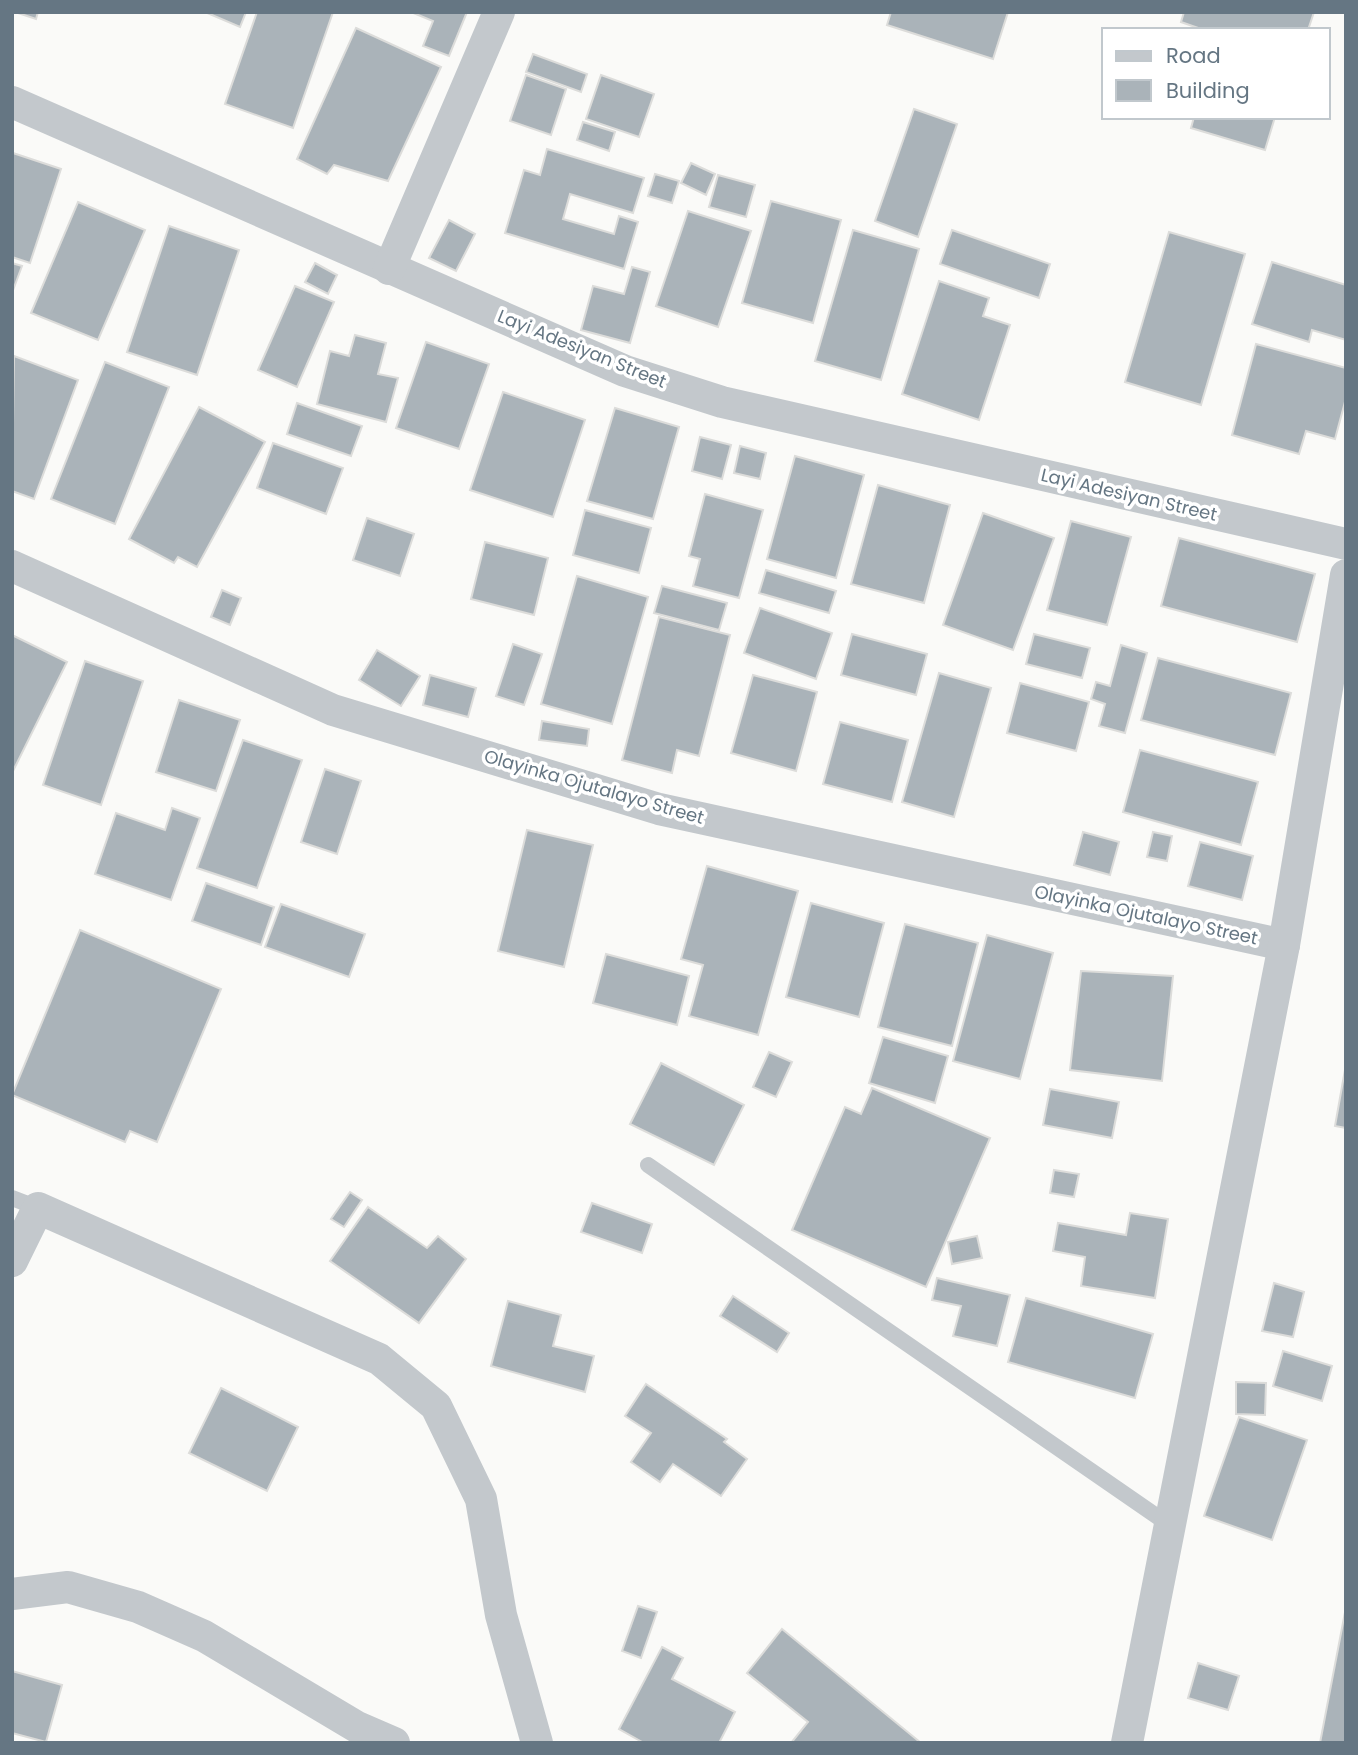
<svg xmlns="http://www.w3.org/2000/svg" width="1358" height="1755" viewBox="0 0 1358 1755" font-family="Poppins,sans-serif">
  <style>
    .building { fill: #aab3b9; stroke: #dcdcda; stroke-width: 2 }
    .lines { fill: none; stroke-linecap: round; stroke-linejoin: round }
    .service { stroke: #c3c8cc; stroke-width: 16 }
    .minor { stroke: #c3c8cc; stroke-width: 32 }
    .labels { text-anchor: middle; stroke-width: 7; stroke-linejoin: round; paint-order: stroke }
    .street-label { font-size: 18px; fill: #657683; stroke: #fff }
  </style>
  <rect width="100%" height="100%" fill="#fafaf8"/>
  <!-- building -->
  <g class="building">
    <path d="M15,12H38L36,19Z"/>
    <path d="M205,12H246L240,27Z"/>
    <path d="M257,12H333L293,128L225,104Z"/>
    <path d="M411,12H467L449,56L423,46L433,21Z"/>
    <path d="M891,12H1008L993,59L887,25Z"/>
    <path d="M1184,12H1314L1308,30H1204L1181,22Z"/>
    <path d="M356,28L441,67L388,181L334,165L327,174L297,159Z"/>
    <path d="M533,54L587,74L581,92L526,72Z"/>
    <path d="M526,75L566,89L551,135L510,121Z"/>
    <path d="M601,75L654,94L639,137L586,119Z"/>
    <path d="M914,109L957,124L918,237L875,221Z"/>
    <path d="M1194,117H1275L1265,150L1191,128Z"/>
    <path d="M583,122L615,132L609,151L577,140Z"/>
    <path d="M547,149L644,178L633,213L570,194L563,219L614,234L619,216L638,222L624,269L505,233L524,170L540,175Z"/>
    <path d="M13,153L61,169L30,263L12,257Z"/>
    <path d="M691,163L715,174L706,195L681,183Z"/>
    <path d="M655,174L679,181L672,203L648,196Z"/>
    <path d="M718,175L755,185L746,217L709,207Z"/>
    <path d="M771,201L841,220L813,323L742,303Z"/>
    <path d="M78,202L145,230L98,340L31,313Z"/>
    <path d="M688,211L751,231L718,327L656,306Z"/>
    <path d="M449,220L475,234L456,271L429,258Z"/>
    <path d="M169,226L239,250L197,375L127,352Z"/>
    <path d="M853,230L919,249L881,380L815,361Z"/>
    <path d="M952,230L1050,264L1039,298L940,264Z"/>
    <path d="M1169,232L1245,254L1201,405L1125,382Z"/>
    <path d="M1272,262L1346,285V340L1312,330L1309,342L1252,324Z"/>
    <path d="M12,263L22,266L12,293Z"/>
    <path d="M315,263L337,275L328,294L305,282Z"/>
    <path d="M632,267L650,272L630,343L581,330L593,286L624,294Z"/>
    <path d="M939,281L989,298L983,316L1010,325L979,420L902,394Z"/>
    <path d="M295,286L334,302L297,387L258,370Z"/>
    <path d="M355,335L386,343L378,374L398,378L386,422L317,404L330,351L349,356Z"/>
    <path d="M426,342L489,364L459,449L396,428Z"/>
    <path d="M1256,344L1346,368V398L1335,439L1306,431L1299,454L1232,435Z"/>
    <path d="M14,356L78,380L34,499L12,491Z"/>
    <path d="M105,362L169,387L115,524L51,499Z"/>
    <path d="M503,392L585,420L553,517L470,490Z"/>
    <path d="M297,403L362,426L351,456L287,434Z"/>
    <path d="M199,407L265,442L197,567L178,557L174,563L129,539Z"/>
    <path d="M615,408L679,427L653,519L587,501Z"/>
    <path d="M700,437L731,445L722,479L692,471Z"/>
    <path d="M273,443L343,468L326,514L257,488Z"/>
    <path d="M740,446L766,453L760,479L734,473Z"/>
    <path d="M795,456L864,475L836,578L767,559Z"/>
    <path d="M878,485L950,505L924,603L851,584Z"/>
    <path d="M705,494L763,510L739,598L693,586L700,559L689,556Z"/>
    <path d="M585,510L651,528L639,573L573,555Z"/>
    <path d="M983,513L1054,538L1013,650L943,625Z"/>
    <path d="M367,518L414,534L400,576L353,560Z"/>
    <path d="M1071,521L1131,537L1107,625L1047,610Z"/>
    <path d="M1179,538L1315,574L1297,642L1161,606Z"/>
    <path d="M485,542L548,558L534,615L471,599Z"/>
    <path d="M766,570L836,591L829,613L759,593Z"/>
    <path d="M577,576L648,597L612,724L541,704Z"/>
    <path d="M662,586L727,603L719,630L654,613Z"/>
    <path d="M222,590L241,598L230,625L211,617Z"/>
    <path d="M760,608L832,633L816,679L744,653Z"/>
    <path d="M659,617L730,635L699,756L677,750L672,773L622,760Z"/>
    <path d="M852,634L927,654L916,695L841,675Z"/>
    <path d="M1034,634L1090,648L1082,678L1026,664Z"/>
    <path d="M12,635L67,662L12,773Z"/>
    <path d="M513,644L542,654L524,705L496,696Z"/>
    <path d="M1121,645L1147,653L1125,733L1099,726L1105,704L1091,699L1096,682L1110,686Z"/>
    <path d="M377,650L420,676L401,706L359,680Z"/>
    <path d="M1158,658L1291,693L1275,755L1141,720Z"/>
    <path d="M85,661L143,681L101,805L43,785Z"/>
    <path d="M939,673L991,688L954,817L902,802Z"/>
    <path d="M430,675L476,688L468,717L423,705Z"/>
    <path d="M753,675L817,692L796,771L731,753Z"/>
    <path d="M1020,683L1089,702L1076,751L1007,733Z"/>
    <path d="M179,700L240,720L216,791L156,772Z"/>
    <path d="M542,721L589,729L587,746L539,740Z"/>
    <path d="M840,722L908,740L892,802L823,784Z"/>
    <path d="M243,740L302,760L257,888L197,868Z"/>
    <path d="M1140,750L1258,782L1241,845L1123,812Z"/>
    <path d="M325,769L361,781L337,854L301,842Z"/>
    <path d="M172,808L200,818L171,900L95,874L116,813L165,830Z"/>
    <path d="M527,830L593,845L564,967L498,951Z"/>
    <path d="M1083,832L1119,842L1110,875L1074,865Z"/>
    <path d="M1153,832L1172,836L1167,861L1147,857Z"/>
    <path d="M1200,842L1253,856L1242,900L1188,886Z"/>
    <path d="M707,866L798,891L758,1035L689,1016L703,965L681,959Z"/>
    <path d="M206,883L274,907L261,945L192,921Z"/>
    <path d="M811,903L884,923L859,1017L786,997Z"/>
    <path d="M281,904L365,934L349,977L265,947Z"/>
    <path d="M905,924L978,943L952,1046L878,1027Z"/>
    <path d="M80,930L221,989L157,1142L130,1131L125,1142L12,1095Z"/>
    <path d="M987,935L1053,953L1020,1079L953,1061Z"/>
    <path d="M606,954L689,976L677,1025L593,1003Z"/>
    <path d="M1081,971L1173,976L1162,1081L1070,1070Z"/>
    <path d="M883,1037L948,1056L935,1103L869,1083Z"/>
    <path d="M769,1052L792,1062L776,1097L753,1087Z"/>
    <path d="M661,1063L744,1105L714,1165L630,1124Z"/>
    <path d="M1346,1064V1128L1335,1126Z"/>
    <path d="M872,1088L990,1138L926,1287L792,1230L845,1107L861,1114Z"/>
    <path d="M1050,1089L1119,1102L1112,1138L1043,1125Z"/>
    <path d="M1054,1170L1079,1174L1074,1197L1050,1193Z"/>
    <path d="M350,1192L362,1200L344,1227L331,1219Z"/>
    <path d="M592,1203L652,1224L642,1253L581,1232Z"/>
    <path d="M368,1207L427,1248L438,1236L466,1259L419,1323L330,1261Z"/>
    <path d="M1130,1213L1168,1219L1155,1298L1081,1286L1085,1257L1053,1251L1058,1223L1126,1235Z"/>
    <path d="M977,1236L982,1258L952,1264L948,1242Z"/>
    <path d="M937,1278L1010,1295L997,1346L953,1336L961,1306L932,1300Z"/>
    <path d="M1274,1283L1304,1292L1293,1337L1262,1331Z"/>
    <path d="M733,1296L789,1333L777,1352L720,1316Z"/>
    <path d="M1026,1298L1153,1334L1135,1398L1008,1362Z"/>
    <path d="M508,1301L561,1315L553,1346L594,1356L585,1392L491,1366Z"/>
    <path d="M1283,1351L1332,1366L1322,1401L1273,1386Z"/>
    <path d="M1236,1382L1266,1383L1265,1415L1236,1414Z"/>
    <path d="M646,1384L727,1439L724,1442L747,1459L721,1496L673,1464L660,1482L631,1462L651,1433L625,1416Z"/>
    <path d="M221,1388L298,1427L267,1491L189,1453Z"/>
    <path d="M1239,1417L1307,1440L1272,1540L1204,1516Z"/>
    <path d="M638,1606L657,1612L641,1658L622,1651Z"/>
    <path d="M1346,1607V1743H1320Z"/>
    <path d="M782,1629L921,1743H791L808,1722L747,1673Z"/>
    <path d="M662,1647L683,1658L672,1679L735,1712L719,1743H644L619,1729Z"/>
    <path d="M1198,1663L1239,1676L1228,1710L1188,1698Z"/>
    <path d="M12,1671L62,1685L46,1742L12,1733Z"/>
  </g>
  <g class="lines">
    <!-- service -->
    <g class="service">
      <path d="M648,1165L1171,1526"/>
      <path d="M12,1198L38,1208"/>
    </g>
    <!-- minor -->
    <g class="minor">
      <path d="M12,102L625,371L722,402L1346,544"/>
      <path d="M389,269L499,12"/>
      <path d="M12,566L333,710L659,809L1284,945"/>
      <path d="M12,1261L38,1208L379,1359L436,1406L481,1499L501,1615L537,1743"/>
      <path d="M12,1594L68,1587L138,1607L204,1636L357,1727L394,1743"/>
      <path d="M1127,1743L1284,945L1346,575"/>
    </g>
  </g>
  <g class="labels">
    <!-- street labels -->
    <g class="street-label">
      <text transform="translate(582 349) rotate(22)" y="6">Layi Adesiyan Street</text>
      <text transform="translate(1129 495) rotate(13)" y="6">Layi Adesiyan Street</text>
      <text transform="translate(594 787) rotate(16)" y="6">Olayinka Ojutalayo Street</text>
      <text transform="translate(1146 915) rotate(12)" y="6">Olayinka Ojutalayo Street</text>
    </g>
  </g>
  <!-- border -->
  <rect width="1358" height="1755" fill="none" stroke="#657683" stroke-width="28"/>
  <!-- legend -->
  <rect x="1102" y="28" width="228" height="91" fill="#ffffff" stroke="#c1c8cd" stroke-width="2"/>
  <rect x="1116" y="51" width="35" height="10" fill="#c3c8cc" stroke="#c1c8cd" stroke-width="2"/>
  <text x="1166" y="63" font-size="21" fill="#657683">Road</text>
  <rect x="1116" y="80" width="35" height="21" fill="#aab3b9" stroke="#c1c8cd" stroke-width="2"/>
  <text x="1166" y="98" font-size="21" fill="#657683">Building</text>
</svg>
